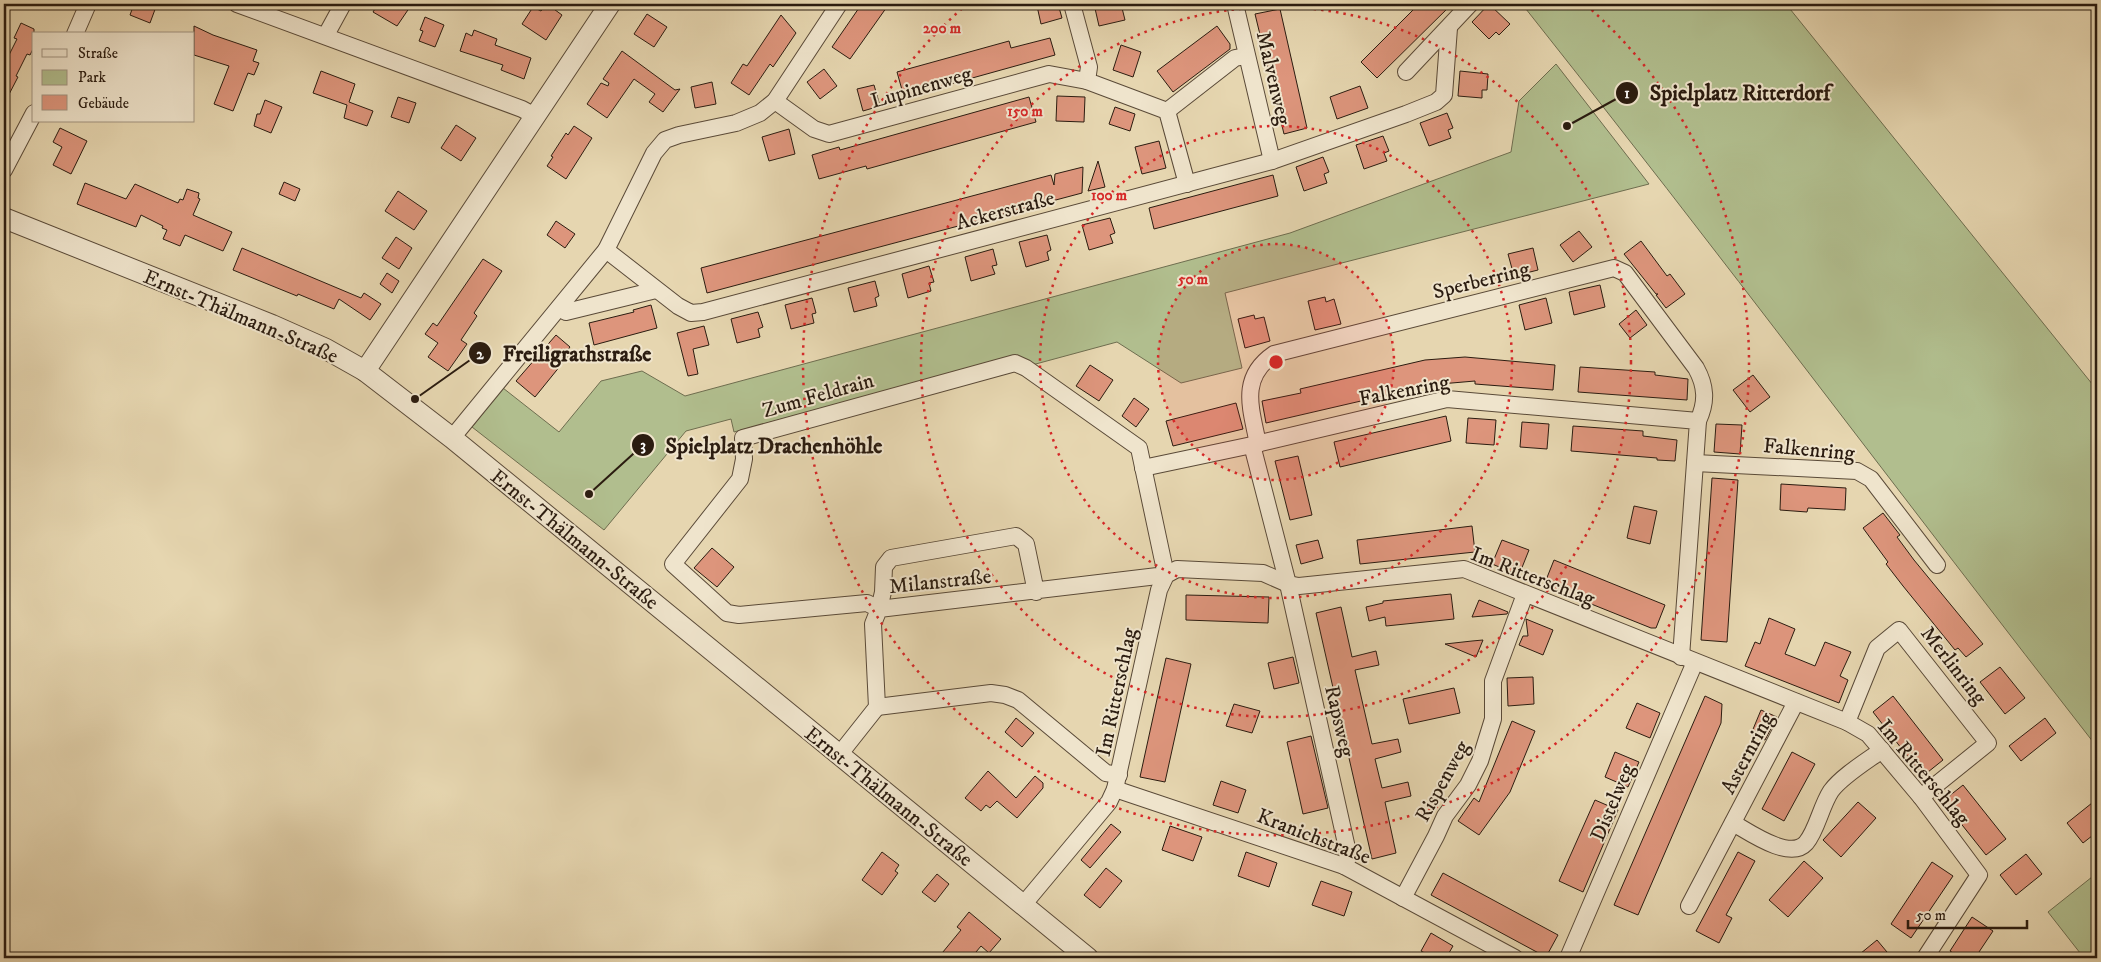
<svg xmlns="http://www.w3.org/2000/svg" width="2101" height="962" viewBox="0 0 2101 962" font-family="'IM FELL DW Pica',serif">
  <style>
    .green { fill: #b1be8e; stroke: #6e6d4f }
    .building { fill: #dd957c; stroke: #2b1c10 }
    .lines { fill: none; stroke-linecap: round; stroke-linejoin: round }
    .minor-casing { stroke: #5a4a38; stroke-width: 18 }
    .tertiary-casing { stroke: #5a4a38; stroke-width: 22 }
    .minor { stroke: #efe4cc; stroke-width: 16 }
    .tertiary { stroke: #efe4cc; stroke-width: 20 }
    .ring { fill: none; stroke: #d62828; stroke-width: 2.5; stroke-dasharray: 2.5 5 }
    .labels { text-anchor: middle; stroke-width: 4; stroke-linejoin: round; paint-order: stroke }
    .street-label { font-size: 21px; fill: #2b1c10; stroke: #efe4cc }
    .centre { fill: #d62828; stroke: #efe4cc; stroke-width: 2.5 }
    .ring-label { font-size: 15px; text-anchor: middle; font-weight: bold; fill: #d62828; stroke: #efe4cc; stroke-width: 4; stroke-linejoin: round; paint-order: stroke }
    .leader { fill: none; stroke: #2b1c10; stroke-width: 2 }
    .callout-dot { fill: #2b1c10; stroke: #efe4cc; stroke-width: 2 }
    .mark-label { font-size: 15px; text-anchor: middle; font-weight: bold; fill: #fff }
    .callout-label { font-size: 22px; text-anchor: middle; font-weight: bold; fill: #2b1c10; stroke: #efe4cc; stroke-width: 4; stroke-linejoin: round; paint-order: stroke }
  </style>
  <rect width="100%" height="100%" fill="#e6d6b0"/>
  <filter id="stains"><feTurbulence type="fractalNoise" baseFrequency=".004" numOctaves="4"/><feColorMatrix values="0 0 0 0 .2 0 0 0 0 .09 0 0 0 0 .02 0 0 0 .5 -.17"/></filter>
  <radialGradient id="worn" r=".72"><stop offset=".6" stop-color="#630" stop-opacity="0"/><stop offset="1" stop-color="#630" stop-opacity=".3"/></radialGradient>
  <!-- green -->
  <g class="green">
    <path d="M1522,4H1786L2097,390V747C1904,500 1717,249 1522,4Z"/>
    <path d="M1556,64L1649,184L1225,293L1242,368L1181,383L1117,342L1032,365L1015,356L734,432L731,419L686,431L604,530L472,427L503,388L559,432L601,381L642,371L685,396L1290,233L1511,152L1519,101Z"/>
    <path d="M2097,873V958H2084L2048,912Z"/>
  </g>
  <!-- building -->
  <g class="building">
    <path d="M134,4H157L150,23L130,15Z"/>
    <path d="M378,4H412L397,26L373,12Z"/>
    <path d="M547,4L562,15L546,40L522,24L533,7L541,11Z"/>
    <path d="M858,4H889L850,59L832,47L861,5Z"/>
    <path d="M1045,4H1058L1062,18L1041,24L1037,6Z"/>
    <path d="M1094,4H1121L1125,20L1099,26Z"/>
    <path d="M1419,4H1452L1377,78L1361,62Z"/>
    <path d="M1489,4L1510,24L1499,35L1496,32L1489,39L1472,22Z"/>
    <path d="M1280,9L1307,128L1284,134L1255,14Z"/>
    <path d="M647,14L667,27L654,47L634,34Z"/>
    <path d="M781,15L796,33L773,67L770,64L749,95L731,83L743,64L747,66Z"/>
    <path d="M425,17L444,25L435,47L419,41L423,31L420,30Z"/>
    <path d="M21,23L34,29V47L30,55L27,54L16,76L18,77L4,104V65L17,39L14,38Z"/>
    <path d="M194,26L213,35L257,50L253,61L259,63L254,75L248,73L233,111L214,104L229,66L194,55Z"/>
    <path d="M1217,26L1230,44V49L1173,92L1157,71Z"/>
    <path d="M474,30L497,39L495,45L531,58L524,79L501,70L503,65L460,51L466,33L472,36Z"/>
    <path d="M1050,38L1055,55L904,97L897,72L1009,41L1011,48Z"/>
    <path d="M1121,45L1141,52L1133,77L1113,70Z"/>
    <path d="M622,51L675,90L680,89L663,112L649,102L655,94L634,79L607,118L587,104L601,83L608,86L609,83L603,79Z"/>
    <path d="M824,69L837,86L820,99L807,82Z"/>
    <path d="M321,71L355,84L349,102L373,111L367,126L344,118L347,105L313,93Z"/>
    <path d="M1460,71L1488,74L1487,90H1482V98L1458,96Z"/>
    <path d="M712,82L716,104L695,108L691,87Z"/>
    <path d="M874,85L880,106L863,111L857,89Z"/>
    <path d="M1360,86L1368,108L1337,119L1330,97Z"/>
    <path d="M1057,96L1085,97L1084,122L1056,121Z"/>
    <path d="M398,97L416,103L409,123L391,117Z"/>
    <path d="M1029,97L1036,122L867,169L866,166L819,179L812,155L839,147L840,150Z"/>
    <path d="M265,100L282,107L271,133L254,126L257,114H260Z"/>
    <path d="M1115,107L1135,114L1130,131L1109,124Z"/>
    <path d="M1447,113L1453,128L1448,130L1451,138L1429,146L1420,123Z"/>
    <path d="M456,125L476,138L461,161L441,148Z"/>
    <path d="M574,126L592,138L566,179L547,166L553,157L551,156L566,133L568,135Z"/>
    <path d="M60,128L87,141L71,174L53,165L62,147L53,142Z"/>
    <path d="M789,129L795,154L769,161L762,137Z"/>
    <path d="M1383,136L1389,151L1384,153L1387,161L1364,169L1356,145Z"/>
    <path d="M1159,141L1166,168L1142,174L1135,147Z"/>
    <path d="M1323,157L1329,172L1324,174L1327,183L1304,191L1296,167Z"/>
    <path d="M1098,161L1105,187L1088,191Z"/>
    <path d="M1083,167L1082,193L707,293L701,268L1051,175L1054,185L1055,174Z"/>
    <path d="M1273,175L1278,196L1154,229L1149,208Z"/>
    <path d="M284,182L300,189L295,201L279,194Z"/>
    <path d="M85,183L126,199L135,184L178,203L180,199L183,200L187,189L199,193L198,198L200,199L193,215L232,232L223,251L185,235L180,246L163,239L167,230L162,228L163,226L141,215L136,227L77,204Z"/>
    <path d="M398,191L427,211L414,230L385,211Z"/>
    <path d="M1110,218L1115,233L1110,235L1113,243L1089,250L1082,225Z"/>
    <path d="M556,221L575,234L565,248L547,235Z"/>
    <path d="M1579,231L1592,247L1573,262L1560,245Z"/>
    <path d="M1047,235L1051,250L1047,252L1049,260L1026,267L1019,242Z"/>
    <path d="M396,237L412,248L399,269L382,258Z"/>
    <path d="M1641,241L1667,276L1670,274L1685,294L1666,308L1656,295L1658,294H1656L1624,254Z"/>
    <path d="M242,248L361,298L364,293L381,304L370,320L339,299L334,309L298,294L297,296L233,270Z"/>
    <path d="M1533,248L1538,270L1514,276L1508,254Z"/>
    <path d="M993,249L997,265L992,266L995,274L971,281L965,257Z"/>
    <path d="M483,259L502,271L474,313L477,316L461,340L467,344L448,371L428,357L438,343L425,334L433,323L437,326Z"/>
    <path d="M929,266L934,282L929,283L931,291L908,298L902,274Z"/>
    <path d="M387,273L399,281L392,293L380,284Z"/>
    <path d="M875,281L879,296L875,298L877,306L854,312L848,288Z"/>
    <path d="M1600,285L1605,307L1574,315L1569,292Z"/>
    <path d="M1325,297L1326,302L1334,299L1341,324L1315,330L1308,301Z"/>
    <path d="M812,298L816,313L812,314L814,323L791,329L785,305Z"/>
    <path d="M1546,298L1552,323L1525,330L1519,305Z"/>
    <path d="M651,305L657,328L594,345L589,323L634,312L633,310Z"/>
    <path d="M1636,310L1647,325L1630,338L1619,324Z"/>
    <path d="M758,312L763,327L758,329L760,337L737,343L731,319Z"/>
    <path d="M1254,315L1255,319L1264,317L1270,341L1245,348L1238,319Z"/>
    <path d="M704,326L709,345L693,349L698,374L688,376L677,333Z"/>
    <path d="M556,335L570,347L566,352L569,355L535,397L516,381Z"/>
    <path d="M1465,357L1555,365L1553,390L1475,384V381L1417,386V388L1266,423L1262,401L1301,393L1300,389L1425,360Z"/>
    <path d="M1090,365L1113,380L1099,401L1076,386Z"/>
    <path d="M1580,367L1655,372V375L1688,379L1687,400L1578,392Z"/>
    <path d="M1753,375L1770,397L1750,412L1733,390Z"/>
    <path d="M1134,398L1149,409L1136,427L1122,416Z"/>
    <path d="M1236,403L1243,429L1173,446L1166,421Z"/>
    <path d="M1446,416L1451,441L1340,467L1334,442Z"/>
    <path d="M1468,418L1496,420L1494,445L1466,443Z"/>
    <path d="M1522,422L1549,424L1547,449L1520,447Z"/>
    <path d="M1716,424L1742,425L1740,454L1714,452Z"/>
    <path d="M1573,426L1643,431V436L1677,440L1675,461L1657,460V458L1571,451Z"/>
    <path d="M1298,456L1312,515L1290,520L1275,461Z"/>
    <path d="M1712,478L1738,480L1727,642L1701,640Z"/>
    <path d="M1781,484L1846,488L1845,510L1808,508L1807,512L1780,510Z"/>
    <path d="M1634,506L1657,511L1650,544L1627,538Z"/>
    <path d="M1883,513L1900,535L1897,537L1914,560L1983,644L1966,657L1958,648L1955,650L1903,586L1886,564L1888,562L1863,528Z"/>
    <path d="M1472,526L1475,552L1360,564L1357,540Z"/>
    <path d="M1318,540L1323,558L1301,564L1296,545Z"/>
    <path d="M1502,540L1529,550L1519,575L1492,564Z"/>
    <path d="M712,548L734,567L717,587L694,568Z"/>
    <path d="M1554,560L1665,605L1656,628H1651L1544,585Z"/>
    <path d="M1451,594L1454,619L1386,626L1385,617L1369,621L1366,607L1383,603V601Z"/>
    <path d="M1186,595L1269,597L1268,623L1186,620Z"/>
    <path d="M1479,600L1508,612L1507,614L1472,617Z"/>
    <path d="M1341,607L1352,657L1376,651L1379,665L1355,670L1372,744L1398,739L1401,752L1375,759L1382,788L1408,782L1411,796L1385,802L1396,853L1372,859L1316,613Z"/>
    <path d="M1769,618L1795,629L1785,654L1793,657L1815,666L1825,642L1851,652L1840,676L1848,680L1839,703L1745,666L1755,642L1760,644Z"/>
    <path d="M1526,619L1553,630L1543,655L1519,645L1523,636H1528Z"/>
    <path d="M1483,640L1476,657L1445,644L1472,641Z"/>
    <path d="M1293,657L1299,683L1274,689L1268,663Z"/>
    <path d="M1166,658L1191,664L1165,782L1140,777Z"/>
    <path d="M2000,667L2025,698L2005,714L1980,682Z"/>
    <path d="M1533,677L1534,704L1508,706L1507,678Z"/>
    <path d="M1454,688L1460,713L1409,724L1403,699Z"/>
    <path d="M1705,696L1722,704L1721,723L1638,915L1614,905Z"/>
    <path d="M1893,696L1943,760L1923,776L1873,712Z"/>
    <path d="M1637,703L1660,713L1650,738L1626,728Z"/>
    <path d="M1234,704L1260,711L1252,733L1226,726Z"/>
    <path d="M1761,710L1777,717L1765,740L1751,734Z"/>
    <path d="M1016,718L1034,733L1022,747L1005,732Z"/>
    <path d="M2045,718L2056,733L2021,761L2009,746Z"/>
    <path d="M1512,721L1535,731L1510,792L1479,835L1458,821L1474,798L1479,802Z"/>
    <path d="M1311,736L1328,808L1303,814L1287,742Z"/>
    <path d="M1615,752L1639,762L1628,787L1605,777Z"/>
    <path d="M1792,752L1815,764L1784,821L1762,809Z"/>
    <path d="M988,771L1016,798L1035,776L1043,783V788L1017,818L997,801L990,808L986,805L981,811L965,798Z"/>
    <path d="M1221,781L1246,790L1238,813L1213,805Z"/>
    <path d="M1963,785L2006,839L1986,855L1943,801Z"/>
    <path d="M2097,799V832L2083,843L2067,823Z"/>
    <path d="M1595,800L1618,810L1583,892L1559,881Z"/>
    <path d="M1858,802L1876,818L1841,857L1823,840Z"/>
    <path d="M1111,824L1121,832L1090,868L1081,860Z"/>
    <path d="M1170,826L1202,837L1193,861L1162,850Z"/>
    <path d="M882,852L899,865L895,871L898,873L882,895L862,880Z"/>
    <path d="M1246,852L1277,863L1269,887L1238,876Z"/>
    <path d="M1738,852L1755,861L1726,915L1732,918L1719,943L1696,931Z"/>
    <path d="M2026,854L2042,874L2016,895L2000,875Z"/>
    <path d="M1804,861L1823,878L1788,917L1769,900Z"/>
    <path d="M1932,862L1953,876L1911,938L1891,924Z"/>
    <path d="M1106,868L1122,881L1100,908L1084,895Z"/>
    <path d="M1443,873L1558,935L1546,957L1431,895Z"/>
    <path d="M937,874L949,884L935,902L922,892Z"/>
    <path d="M1321,881L1352,892L1344,916L1312,905Z"/>
    <path d="M969,912L1001,939L989,953L981,946L971,958H938L961,930L957,927Z"/>
    <path d="M1972,917L1993,931L1975,958H1961L1950,951Z"/>
    <path d="M1431,933L1453,946L1446,958H1434L1421,951Z"/>
    <path d="M1877,940L1892,958H1855Z"/>
  </g>
  <g class="lines">
    <!-- minor casing -->
    <g class="minor-casing">
      <g id="minor">
        <path d="M237,4L522,109L535,116"/>
        <path d="M1072,4L1089,67L1087,81L1167,111L1187,184"/>
        <path d="M1235,4L1272,161"/>
        <path d="M75,34L88,4"/>
        <path d="M326,35L343,4"/>
        <path d="M1406,72L1470,4"/>
        <path d="M775,101L814,129L829,134L1049,74L1087,81"/>
        <path d="M1167,111L1235,58L1246,56"/>
        <path d="M4,170L34,113"/>
        <path d="M606,250L678,306L691,313L703,312L1272,161L1406,114L1436,102L1444,95L1449,28"/>
        <path d="M559,308L566,312L656,290"/>
        <path d="M452,438L606,250L654,153L665,140L679,135L736,123L760,113L775,101L839,4"/>
        <path d="M1258,444C1251,408 1239,378 1274,354L1614,268L1625,273L1696,368C1706,386 1707,402 1698,421"/>
        <path d="M1695,463L1857,471L1871,479L1937,565"/>
        <path d="M1143,468L1252,445"/>
        <path d="M877,707L991,693L1005,695L1018,700L1106,773L1119,775"/>
        <path d="M1847,722L1877,648L1899,630L1988,743L1921,797"/>
        <path d="M839,755L877,707L873,624L879,609L1166,575L1139,448L1026,368L1015,363L743,438L744,459L740,479L673,564L727,613L739,615L867,603L879,609L883,592L884,567L891,558L1016,536L1026,544L1036,592"/>
        <path d="M1115,789L1344,866L1515,958"/>
        <path d="M1733,823C1749,832 1790,861 1806,843C1817,830 1821,806 1831,791C1842,776 1867,761 1882,750"/>
        <path d="M1344,866L1348,858L1347,848L1288,584L1252,445L1447,399L1698,421L1681,657"/>
        <path d="M1403,898L1436,836L1445,816L1468,785L1480,761L1493,719V681L1525,594"/>
        <path d="M1023,905L1109,802L1115,789L1159,590L1166,575L1177,569L1263,573L1288,584L1299,586L1464,569L1847,722L1868,734L1921,797L1979,875L1925,958"/>
        <path d="M1689,906L1796,702"/>
        <path d="M1568,958L1695,662"/>
      </g>
    </g>
    <!-- tertiary casing -->
    <g class="tertiary-casing">
      <g id="tertiary">
        <path d="M4,218L272,325L326,349L365,371L452,438L1088,958"/>
        <path d="M365,371L610,4"/>
      </g>
    </g>
    <!-- minor -->
    <use href="#minor" class="minor"/>
    <!-- tertiary -->
    <use href="#tertiary" class="tertiary"/>
  </g>
  <!-- distance rings -->
  <circle cx="1276" cy="362" r="118" fill="#d62828" fill-opacity=".12"/>
  <g class="ring">
    <circle cx="1276" cy="362" r="118"/>
    <circle cx="1276" cy="362" r="236"/>
    <circle cx="1276" cy="362" r="355"/>
    <path d="M1586 5A473 473 0 1 1 966 5"/>
  </g>
  <g class="labels">
    <!-- street labels -->
    <g class="street-label">
      <text transform="translate(1274 78) rotate(77)" y="7">Malvenweg</text>
      <text transform="translate(921 87) rotate(-16)" y="7">Lupinenweg</text>
      <text transform="translate(1005 210) rotate(-15)" y="7">Ackerstraße</text>
      <text transform="translate(1481 280) rotate(-14)" y="7">Sperberring</text>
      <text transform="translate(241 316) rotate(23)" y="7">Ernst-Thälmann-Straße</text>
      <text transform="translate(1404 390) rotate(-11)" y="7">Falkenring</text>
      <text transform="translate(818 395) rotate(-16)" y="7">Zum Feldrain</text>
      <text transform="translate(1809 449) rotate(5)" y="7">Falkenring</text>
      <text transform="translate(575 539) rotate(39)" y="7">Ernst-Thälmann-Straße</text>
      <text transform="translate(1533 576) rotate(21)" y="7">Im Ritterschlag</text>
      <text transform="translate(940 581) rotate(-6)" y="7">Milanstraße</text>
      <text transform="translate(1954 665) rotate(52)" y="7">Merlinring</text>
      <text transform="translate(1116 692) rotate(-78)" y="7">Im Ritterschlag</text>
      <text transform="translate(1340 721) rotate(77)" y="7">Rapsweg</text>
      <text transform="translate(1747 753) rotate(-62)" y="7">Asternring</text>
      <text transform="translate(1924 772) rotate(50)" y="7">Im Ritterschlag</text>
      <text transform="translate(1442 781) rotate(-61)" y="7">Rispenweg</text>
      <text transform="translate(889 796) rotate(39)" y="7">Ernst-Thälmann-Straße</text>
      <text transform="translate(1612 802) rotate(-67)" y="7">Distelweg</text>
      <text transform="translate(1314 836) rotate(21)" y="7">Kranichstraße</text>
    </g>
  </g>
  <circle cx="1276" cy="362" r="8" class="centre"/>
  <g class="ring-label">
    <text x="942" y="33">200 m</text>
    <text x="1025" y="116">150 m</text>
    <text x="1109" y="200">100 m</text>
    <text x="1193" y="284">50 m</text>
  </g>
  <!-- callouts -->
  <path class="leader" d="M1567 126L1627 93M415 399L480 353M589 494L643 445"/>
  <g class="callout-dot">
    <circle cx="1567" cy="126" r="5"/>
    <circle cx="415" cy="399" r="5"/>
    <circle cx="589" cy="494" r="5"/>
    <circle cx="1627" cy="93" r="12"/>
    <circle cx="480" cy="353" r="12"/>
    <circle cx="643" cy="445" r="12"/>
  </g>
  <g class="mark-label">
    <text x="1627" y="98">1</text>
    <text x="480" y="359">2</text>
    <text x="643" y="450">3</text>
  </g>
  <g class="callout-label">
    <text x="1740" y="100">Spielplatz Ritterdorf</text>
    <text x="577" y="361">Freiligrathstraße</text>
    <text x="774" y="453">Spielplatz Drachenhöhle</text>
  </g>
  <!-- margin -->
  <rect width="2101" height="962" fill="none" stroke="#e6d6b0" stroke-width="20"/>
  <rect x="5" y="5" width="2091" height="952" fill="none" stroke="#2b1c10" stroke-width="2.5"/>
  <rect x="10" y="10" width="2081" height="942" fill="none" stroke="#2b1c10"/>
  <!-- legend -->
  <rect x="32" y="32" width="162" height="90" fill="#efe4cc" stroke="#a19481"/>
  <rect x="42" y="49" width="25" height="8" fill="#efe4cc" stroke="#a19481"/>
  <text x="78" y="58" font-size="15" fill="#2b1c10">Straße</text>
  <rect x="42" y="70" width="25" height="15" fill="#b1be8e" stroke="#a19481"/>
  <text x="78" y="82" font-size="15" fill="#2b1c10">Park</text>
  <rect x="42" y="95" width="25" height="15" fill="#dd957c" stroke="#a19481"/>
  <text x="78" y="108" font-size="15" fill="#2b1c10">Gebäude</text>
  <!-- scale -->
  <path d="M1908 920v8h119v-8" fill="none" stroke="#2b1c10" stroke-width="2.5"/>
  <text x="1916" y="920" font-size="15" fill="#2b1c10" stroke="#efe4cc" stroke-width="4" paint-order="stroke">50 m</text>
  <rect width="100%" height="100%" filter="url(#stains)"/>
  <rect width="100%" height="100%" fill="url(#worn)"/>
</svg>
